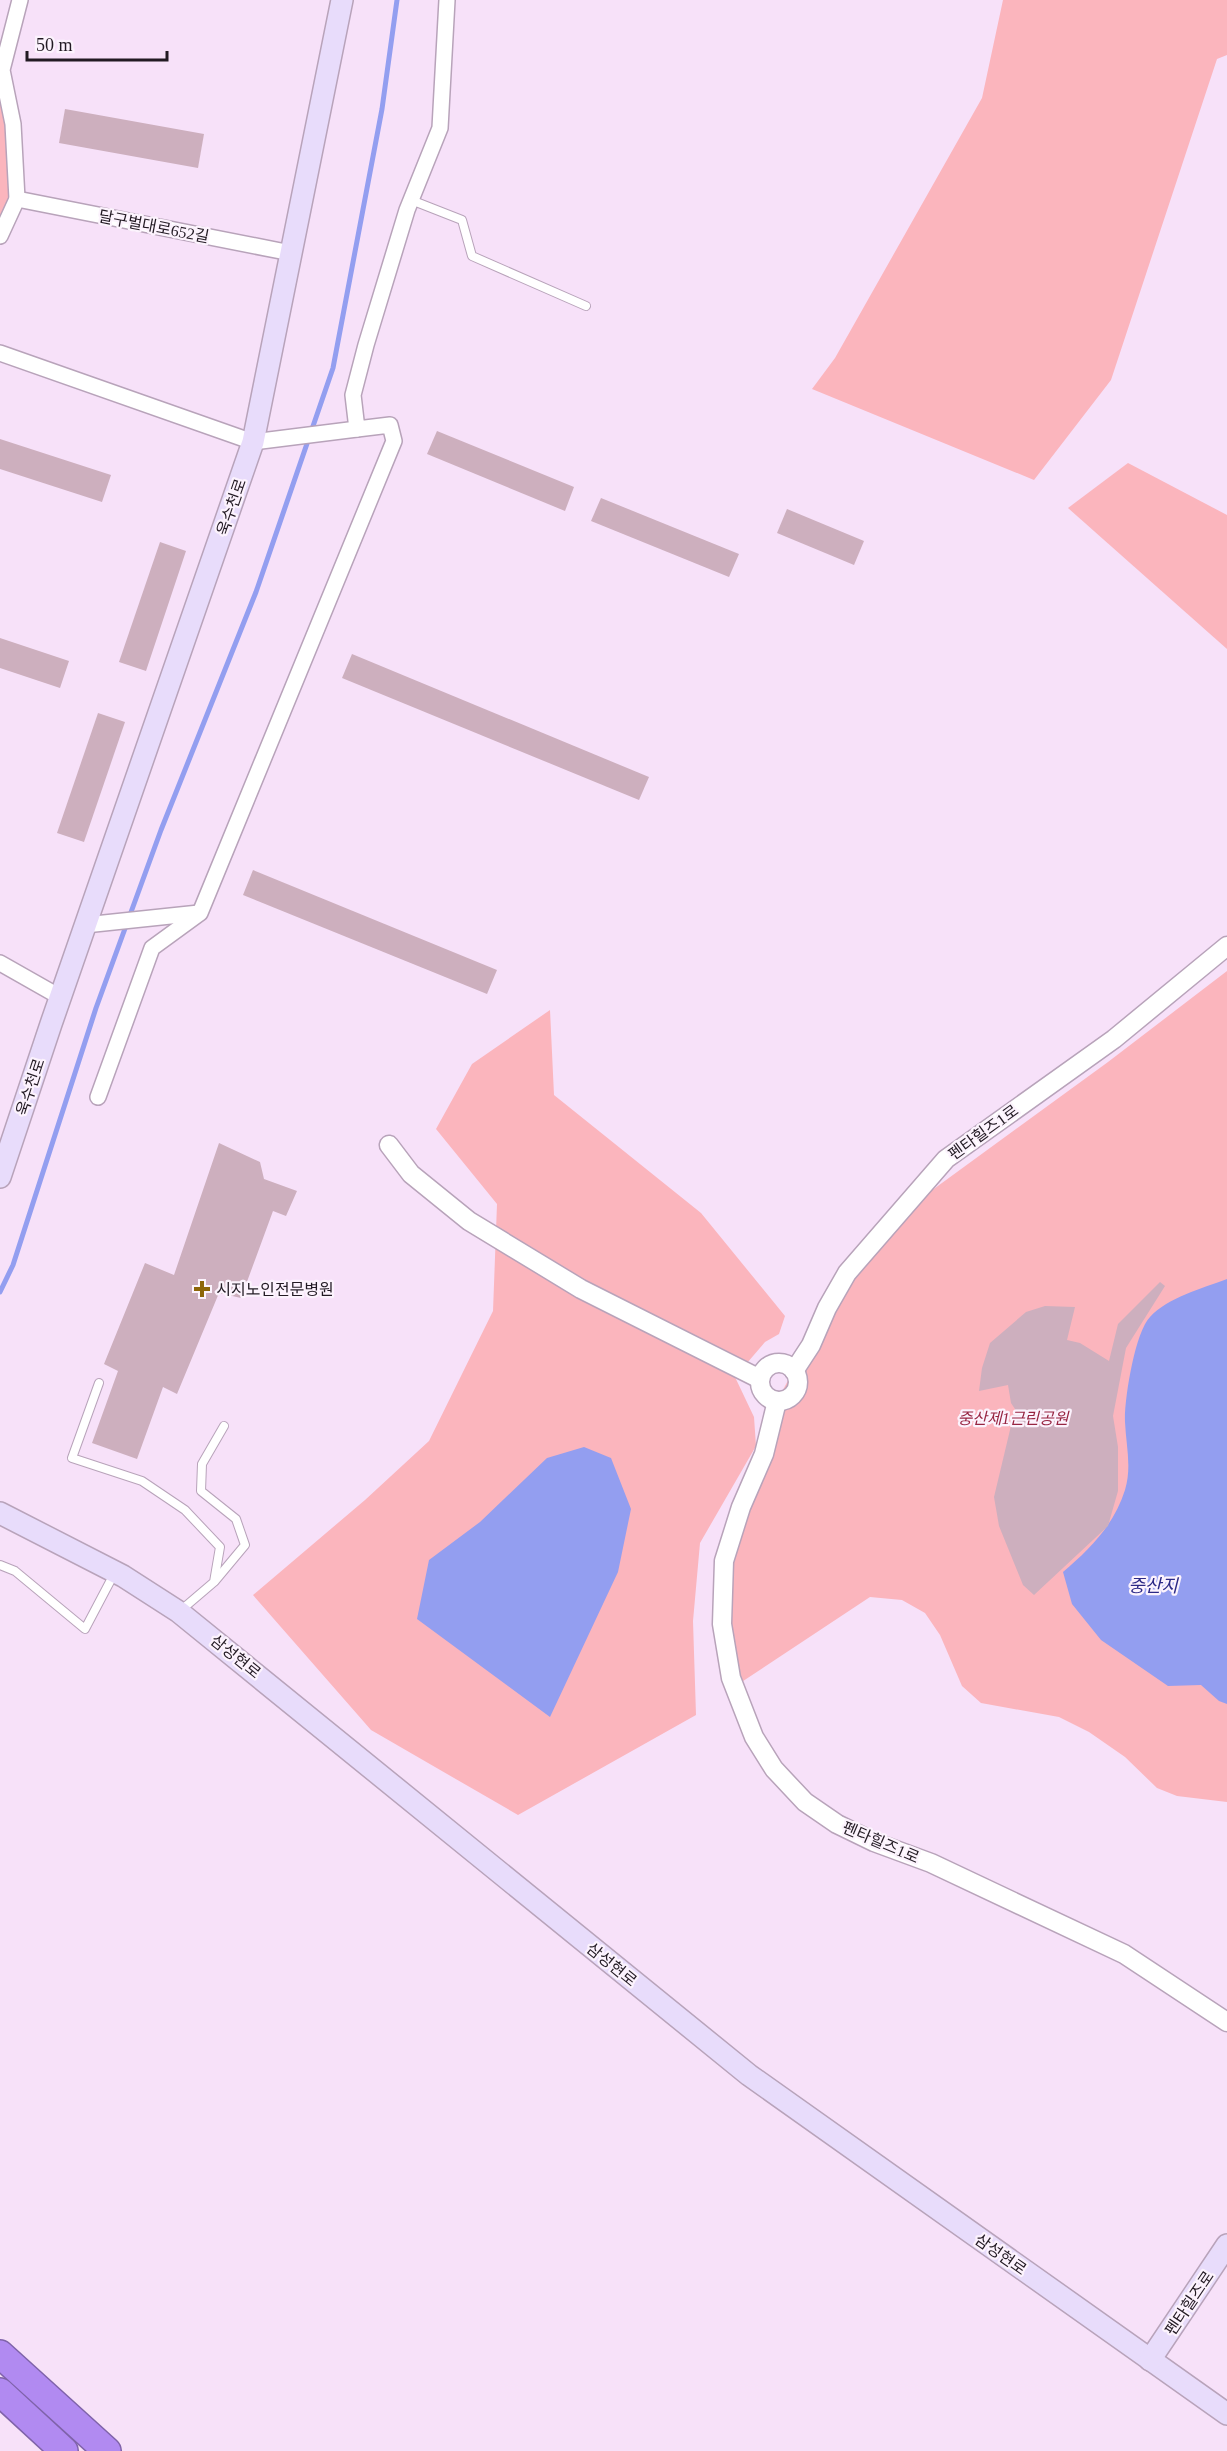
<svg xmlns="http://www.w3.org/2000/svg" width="1227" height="2451" viewBox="0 0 1227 2451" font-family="'Times New Roman','Noto Sans KR',serif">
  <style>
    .green { fill: #fbb5bd }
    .water { fill: #939ef0 }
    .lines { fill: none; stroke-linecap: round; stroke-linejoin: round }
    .stream { stroke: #939ef0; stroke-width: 5 }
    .building { fill: #cdafbe }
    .service-casing { stroke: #b8a3ba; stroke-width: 10 }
    .minor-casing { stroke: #b8a3ba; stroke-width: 18 }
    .tertiary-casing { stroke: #b8a3ba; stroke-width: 21 }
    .secondary-casing { stroke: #b8a3ba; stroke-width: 24 }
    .motorway-casing { stroke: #7f63a9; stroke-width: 30 }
    .service { stroke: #fff; stroke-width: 8 }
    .minor { stroke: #fff; stroke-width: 15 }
    .tertiary { stroke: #fff; stroke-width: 18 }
    .secondary { stroke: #e8dcfb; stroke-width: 21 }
    .motorway { stroke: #b18af1; stroke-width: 27 }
    .poi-dot { fill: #8d6609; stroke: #fcf3fd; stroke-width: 2 }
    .labels { text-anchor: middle; stroke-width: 4.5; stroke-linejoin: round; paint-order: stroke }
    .street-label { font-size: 16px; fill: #221a23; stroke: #fcf3fd }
    .poi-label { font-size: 16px; fill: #221a23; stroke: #fcf3fd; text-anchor: start }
    .park-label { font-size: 16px; font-style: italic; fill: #972542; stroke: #fcf3fd }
    .water-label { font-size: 18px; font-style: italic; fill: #2c2986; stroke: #fcf3fd }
  </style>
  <rect width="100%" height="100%" fill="#f7e1f9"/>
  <!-- green -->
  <g class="green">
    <path d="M1003,0H1227V55L1217,59L1111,380L1034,480L812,389L835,358L982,98Z"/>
    <path d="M0,61L17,199L0,236Z"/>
    <path d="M1128,463L1227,515V649L1068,508Z"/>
    <path d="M1227,971V1802L1177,1796L1157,1788L1125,1757L1089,1732L1059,1717L981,1703L962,1686L940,1635L925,1613L902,1600L870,1597L734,1687L724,1561L777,1401L827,1308L894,1218L1108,1062Z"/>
    <path d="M550,1010L554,1095L701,1213L785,1316L779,1334L765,1342L735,1377L754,1417L756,1446L700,1543L693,1621L696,1715L518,1815L371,1730L253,1595L365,1500L429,1441L493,1311L497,1204L436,1129L472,1064Z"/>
  </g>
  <!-- water -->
  <g class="water">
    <path d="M1227,1279V1704L1219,1701L1201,1685L1168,1686L1101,1640L1072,1604L1063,1572C1090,1549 1114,1525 1125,1490C1132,1467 1126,1445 1125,1422C1124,1400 1135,1332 1150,1317C1167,1298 1203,1288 1227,1279Z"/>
    <path d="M584,1447L611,1458L631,1509L618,1572L550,1717L417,1619L429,1560L480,1522L547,1458Z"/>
  </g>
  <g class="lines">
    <!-- stream -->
    <path class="stream" d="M0,1292L13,1265L96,1008L161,830L256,592L333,368L382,109L397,0"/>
  </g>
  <!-- building -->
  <g class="building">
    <path d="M65,109L204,134L198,168L59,143Z"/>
    <path d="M437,431L574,487L565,511L427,454Z"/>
    <path d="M0,439L111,475L102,502L0,469Z"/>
    <path d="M601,498L739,554L729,577L591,521Z"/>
    <path d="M787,509L864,541L854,565L777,533Z"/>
    <path d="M160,542L186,551L146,671L119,662Z"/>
    <path d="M0,638L69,661L60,688L0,668Z"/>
    <path d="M352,654L649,777L639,800L342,678Z"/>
    <path d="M98,713L125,722L84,842L57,833Z"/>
    <path d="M253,870L497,970L487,994L243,895Z"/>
    <path d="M219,1143L260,1162L264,1179L297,1191L286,1216L273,1211L241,1298L219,1293L177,1394L163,1387L137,1459L92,1443L118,1371L104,1364L145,1263L174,1275Z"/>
    <path d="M1160,1282L1165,1286L1126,1348L1113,1416L1118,1447V1491L1108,1526L1034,1595L1023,1585L999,1526L994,1497L1015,1409L1011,1403L1008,1385L979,1391L982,1368L990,1343L1026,1312L1045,1306L1075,1307L1067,1340L1080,1343L1109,1361L1118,1324Z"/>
  </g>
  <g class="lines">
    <!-- service casing -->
    <g class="service-casing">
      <g id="service">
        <path d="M411,200L462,220L472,256L586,306"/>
        <path d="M99,1383L72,1458L142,1481L185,1510L220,1547L214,1582L180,1611"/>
        <path d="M0,1565L15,1571L85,1629L114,1574"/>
        <path d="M215,1581L245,1545L236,1519L201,1491L202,1464L224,1426"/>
      </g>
    </g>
    <!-- minor casing -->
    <g class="minor-casing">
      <g id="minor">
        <path d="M17,199L291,253"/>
        <path d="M0,236L17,199L13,124L2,70L20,0"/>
        <path d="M0,353L253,442L357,429"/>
        <path d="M85,925L199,913"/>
        <path d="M0,963L60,997"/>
        <path d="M98,1097L152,948L200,913L394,441L390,425L357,429L353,395L366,345L407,210L440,128L447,0"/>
      </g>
    </g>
    <!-- tertiary casing -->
    <g class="tertiary-casing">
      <g id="tertiary">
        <path d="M389,1145L411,1174L469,1221L581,1289L760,1379"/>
        <circle cx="779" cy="1382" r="19"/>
        <path d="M794,1371L811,1345L827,1308L847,1273L946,1159L1114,1039L1227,946"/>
        <path d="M777,1401L764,1454L741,1507L724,1561L722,1624L731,1678L754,1737L774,1769L805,1802L837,1824L874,1842L931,1863L1124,1954L1227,2022"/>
      </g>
    </g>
    <!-- secondary casing -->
    <g class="secondary-casing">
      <g id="secondary">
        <path d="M0,1177L51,1024L253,442L342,0"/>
        <path d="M0,1513L123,1576L179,1612L749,2075L1227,2414"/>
        <path d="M1150,2360L1227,2245"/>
      </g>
    </g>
    <!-- motorway casing -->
    <g class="motorway-casing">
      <g id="motorway">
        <path d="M0,2354L107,2451"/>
        <path d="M0,2392L64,2451"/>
      </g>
    </g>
    <!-- service -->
    <use href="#service" class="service"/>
    <!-- minor -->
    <use href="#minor" class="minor"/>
    <!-- tertiary -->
    <use href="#tertiary" class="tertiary"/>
    <!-- secondary -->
    <use href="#secondary" class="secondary"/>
    <!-- motorway -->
    <use href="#motorway" class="motorway"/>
  </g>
  <!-- markers -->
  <path class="poi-dot" d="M199 1280h6v6h6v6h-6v6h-6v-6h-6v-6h6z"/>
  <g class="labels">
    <!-- street labels -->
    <g class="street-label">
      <text transform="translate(154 226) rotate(11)" y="6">달구벌대로652길</text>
      <text transform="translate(231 507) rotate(-71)" y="6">욱수천로</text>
      <text transform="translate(30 1087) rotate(-72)" y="6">욱수천로</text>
      <text transform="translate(983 1132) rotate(-36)" y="6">펜타힐즈1로</text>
      <text transform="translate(236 1656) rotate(39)" y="6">삼성현로</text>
      <text transform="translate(881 1842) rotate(23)" y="6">펜타힐즈1로</text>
      <text transform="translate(612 1964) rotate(39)" y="6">삼성현로</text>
      <text transform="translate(1001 2254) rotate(35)" y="6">삼성현로</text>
      <text transform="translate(1189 2303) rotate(-56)" y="6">펜타힐즈로</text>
    </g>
    <!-- poi labels -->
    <g class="poi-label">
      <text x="216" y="1295">시지노인전문병원</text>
    </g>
    <!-- park labels -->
    <g class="park-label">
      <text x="1013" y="1424">중산제1근린공원</text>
    </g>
    <!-- water labels -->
    <g class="water-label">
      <text x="1153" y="1592">중산지</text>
    </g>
  </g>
  <!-- scale -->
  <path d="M27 51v9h140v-9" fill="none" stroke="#221a23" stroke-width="3"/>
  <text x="36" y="51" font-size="18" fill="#221a23" stroke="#fcf3fd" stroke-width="4.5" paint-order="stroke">50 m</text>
</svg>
